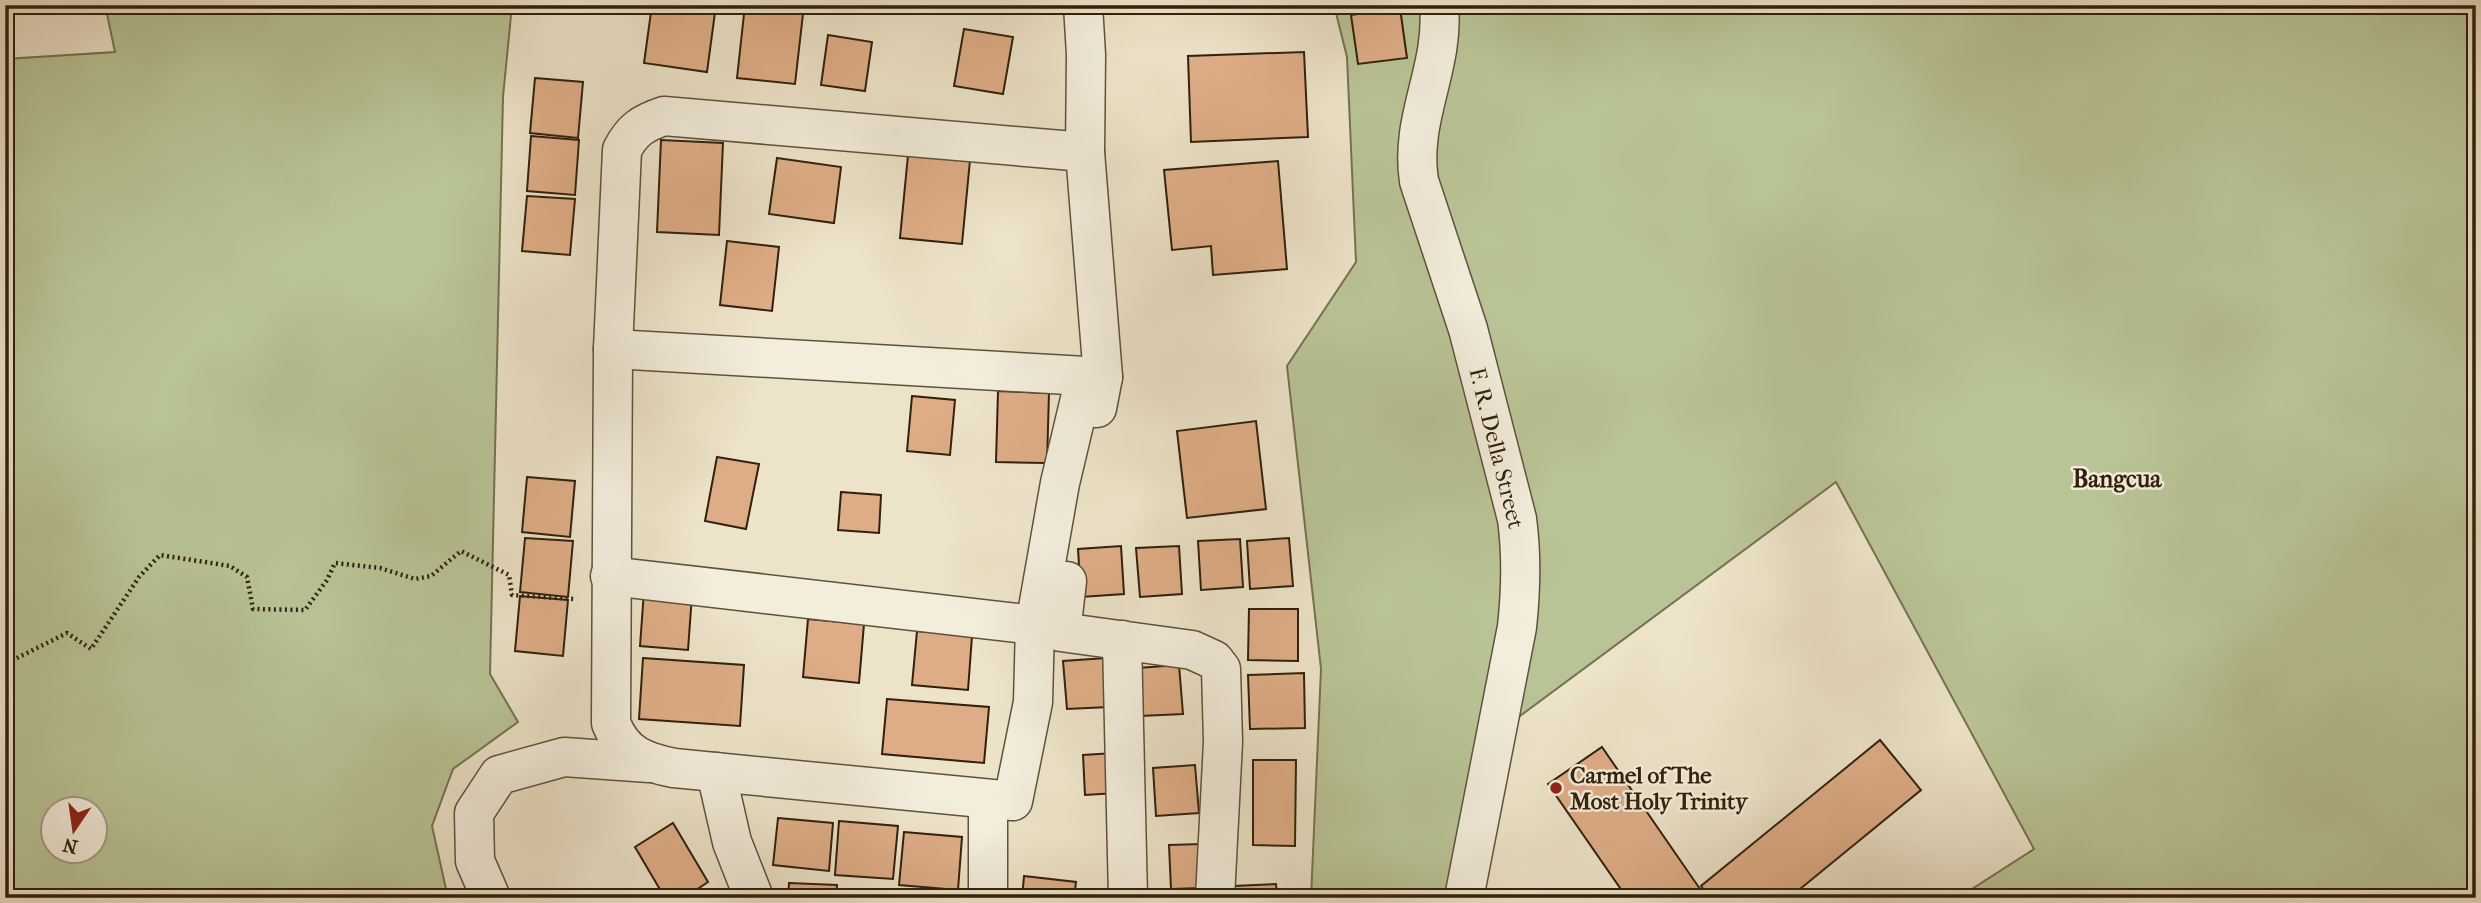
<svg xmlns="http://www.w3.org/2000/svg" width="2481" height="903" viewBox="0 0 2481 903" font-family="'IM FELL French Canon',serif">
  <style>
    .green { fill: #b9c496; stroke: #747251; stroke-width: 2; fill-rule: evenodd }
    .building { fill: #dead87; stroke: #30200c; stroke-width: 2 }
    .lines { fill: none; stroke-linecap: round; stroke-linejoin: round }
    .minor-casing { stroke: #5f513b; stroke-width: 41 }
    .path { stroke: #30200c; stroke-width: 4.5; stroke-dasharray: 2 3.5; stroke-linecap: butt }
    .minor { stroke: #f3eddc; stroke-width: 38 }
    .poi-dot { fill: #8f2418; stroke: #f3eddc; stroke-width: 2.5 }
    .labels { text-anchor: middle; stroke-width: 5; stroke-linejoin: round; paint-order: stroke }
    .street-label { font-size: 23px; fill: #30200c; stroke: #f3eddc }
    .poi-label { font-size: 23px; font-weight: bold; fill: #30200c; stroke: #f3eddc; text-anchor: start }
    .neighbourhood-label { font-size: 24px; font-weight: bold; fill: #30200c; stroke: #f3eddc }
  </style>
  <rect width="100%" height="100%" fill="#ede3c9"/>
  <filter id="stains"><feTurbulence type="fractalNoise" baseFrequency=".00286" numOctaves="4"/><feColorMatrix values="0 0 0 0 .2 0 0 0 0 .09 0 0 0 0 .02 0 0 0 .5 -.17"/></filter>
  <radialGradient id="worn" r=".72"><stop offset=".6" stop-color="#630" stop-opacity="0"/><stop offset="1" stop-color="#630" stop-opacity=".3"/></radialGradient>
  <!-- green -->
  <g class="green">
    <path d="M137,5H512L503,97L490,674L518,722L453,769L432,826L448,898H5V59L115,52L107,14ZM52,808H94V850H52Z"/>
    <path d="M1334,5H2476V898H1958L2034,849L1836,482L1516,719L1477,898H1311L1321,669L1287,366L1356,262L1347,57Z"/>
  </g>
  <!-- building -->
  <g class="building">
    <path d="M652,5H716L707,72L644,63Z"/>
    <path d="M745,5H804L795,84L737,78Z"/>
    <path d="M886,5H932L931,12Z"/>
    <path d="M959,5H996L994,12Z"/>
    <path d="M1400,8L1407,58L1358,64L1351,15Z"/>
    <path d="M964,29L1013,37L1003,94L954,86Z"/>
    <path d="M828,35L872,42L865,91L821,85Z"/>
    <path d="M1304,52L1308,137L1191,142L1188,56Z"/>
    <path d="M535,78L583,82L578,138L530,133Z"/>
    <path d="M531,136L579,140L575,195L527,191Z"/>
    <path d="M661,140L723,143L719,235L657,232Z"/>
    <path d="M908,155L970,160L962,244L900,238Z"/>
    <path d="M777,158L841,167L834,223L769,214Z"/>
    <path d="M1278,161L1287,269L1213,275L1211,246L1172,250L1164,170Z"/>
    <path d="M527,196L575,199L570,255L522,251Z"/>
    <path d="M727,241L779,247L772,311L720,305Z"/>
    <path d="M998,391L1049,393L1047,463L996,462Z"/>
    <path d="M912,396L955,400L950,455L907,451Z"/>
    <path d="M1256,421L1266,509L1187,518L1177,431Z"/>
    <path d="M717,457L759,464L746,529L705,521Z"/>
    <path d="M527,477L575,481L570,537L522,532Z"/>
    <path d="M841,492L881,495L879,533L838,530Z"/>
    <path d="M525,538L573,541L568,597L520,592Z"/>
    <path d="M1289,538L1293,586L1250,589L1247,541Z"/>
    <path d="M1240,539L1243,587L1201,590L1198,541Z"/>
    <path d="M1121,546L1124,594L1081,597L1078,549Z"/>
    <path d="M1179,546L1182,594L1140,597L1136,548Z"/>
    <path d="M644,591L692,595L688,650L640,646Z"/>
    <path d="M520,596L568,600L563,656L515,651Z"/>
    <path d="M1249,609H1298V661L1248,660Z"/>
    <path d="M808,619L864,624L859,683L803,677Z"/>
    <path d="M917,631L972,636L968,690L912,685Z"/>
    <path d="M643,658L744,665L740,726L639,719Z"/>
    <path d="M1106,658L1109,707L1067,709L1063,661Z"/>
    <path d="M1179,665L1183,714L1140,716L1137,668Z"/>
    <path d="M1304,673L1305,728L1250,729L1248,675Z"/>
    <path d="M887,699L989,707L984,763L882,754Z"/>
    <path d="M1880,740L1921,790L1789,898H1710L1701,886Z"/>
    <path d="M1602,747L1700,889L1707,898H1627L1548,784Z"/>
    <path d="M1114,753L1117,793L1085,795L1083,755Z"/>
    <path d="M1253,760H1296L1295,846L1253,845Z"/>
    <path d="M1195,765L1199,813L1156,816L1153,768Z"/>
    <path d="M778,818L833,823L829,871L773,865Z"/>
    <path d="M839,821L898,826L893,879L835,875Z"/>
    <path d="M673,823L708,882L684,898H665L635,847Z"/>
    <path d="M904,832L962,837L958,890L899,885Z"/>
    <path d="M1202,844L1203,888L1171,889L1169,845Z"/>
    <path d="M1024,876L1076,882L1074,898H1022Z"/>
    <path d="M789,883L837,885L836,898H788Z"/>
    <path d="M1276,884L1277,898H1235L1234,886Z"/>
    <path d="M851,890L899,892L898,898H851Z"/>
    <path d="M911,895L958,897V898H911Z"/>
  </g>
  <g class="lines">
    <!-- minor casing -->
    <g class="minor-casing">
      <g id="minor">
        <path d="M1083,5L1086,55L1085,152L1103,377L1097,408"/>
        <path d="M1439,5C1445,68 1409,118 1419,181L1468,329L1517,519C1522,556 1521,590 1517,627L1464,898"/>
        <path d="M613,349L1103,377"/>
        <path d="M1085,378L1060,483L1035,625L1033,702L1013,801L674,768C643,762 623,754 611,723L613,349L622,150C632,130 643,123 664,116L1085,152"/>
        <path d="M610,576L1035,625"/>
        <path d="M1067,581L1061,632L1192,650L1214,660L1221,669L1223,742L1215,898"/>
        <path d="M1122,640L1128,898"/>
        <path d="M716,772L732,842L754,898"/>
        <path d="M491,898L475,861L474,813L499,775L564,757L649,763"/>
        <path d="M988,898V799"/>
      </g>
    </g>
    <!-- path -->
    <path class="path" d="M5,669L11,661L67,633L91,649L139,577L160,555L230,566L247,577L253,609L305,610L327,580L335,563L380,568L415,579L431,576L461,551L509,575L512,595L574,599"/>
    <!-- minor -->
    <use href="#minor" class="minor"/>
  </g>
  <!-- markers -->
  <circle class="poi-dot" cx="1556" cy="788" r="7"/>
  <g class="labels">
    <!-- street labels -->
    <g class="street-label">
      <text transform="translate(1497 448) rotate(76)" y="8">F. R. Della Street</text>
    </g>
    <!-- poi labels -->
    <g class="poi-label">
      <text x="1570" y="783">Carmel of The<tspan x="1570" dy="26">Most Holy Trinity</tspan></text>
    </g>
    <!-- neighbourhood labels -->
    <g class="neighbourhood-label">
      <text x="2117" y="487">Bangcua</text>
    </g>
  </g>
  <!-- margin -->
  <rect width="2481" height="903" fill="none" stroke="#ede3c9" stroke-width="28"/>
  <rect x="7" y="7" width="2467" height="889" fill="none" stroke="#30200c" stroke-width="3.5"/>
  <rect x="14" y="14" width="2453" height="875" fill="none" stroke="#30200c" stroke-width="2"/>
  <!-- north arrow -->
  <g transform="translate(74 830) rotate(193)"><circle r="33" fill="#f3eddc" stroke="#a59b89" stroke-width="2"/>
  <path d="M0-5L12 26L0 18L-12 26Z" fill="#8f2418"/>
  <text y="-10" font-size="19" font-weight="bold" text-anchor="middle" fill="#30200c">N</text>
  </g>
  <rect width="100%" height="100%" filter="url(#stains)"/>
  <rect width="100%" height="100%" fill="url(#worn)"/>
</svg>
